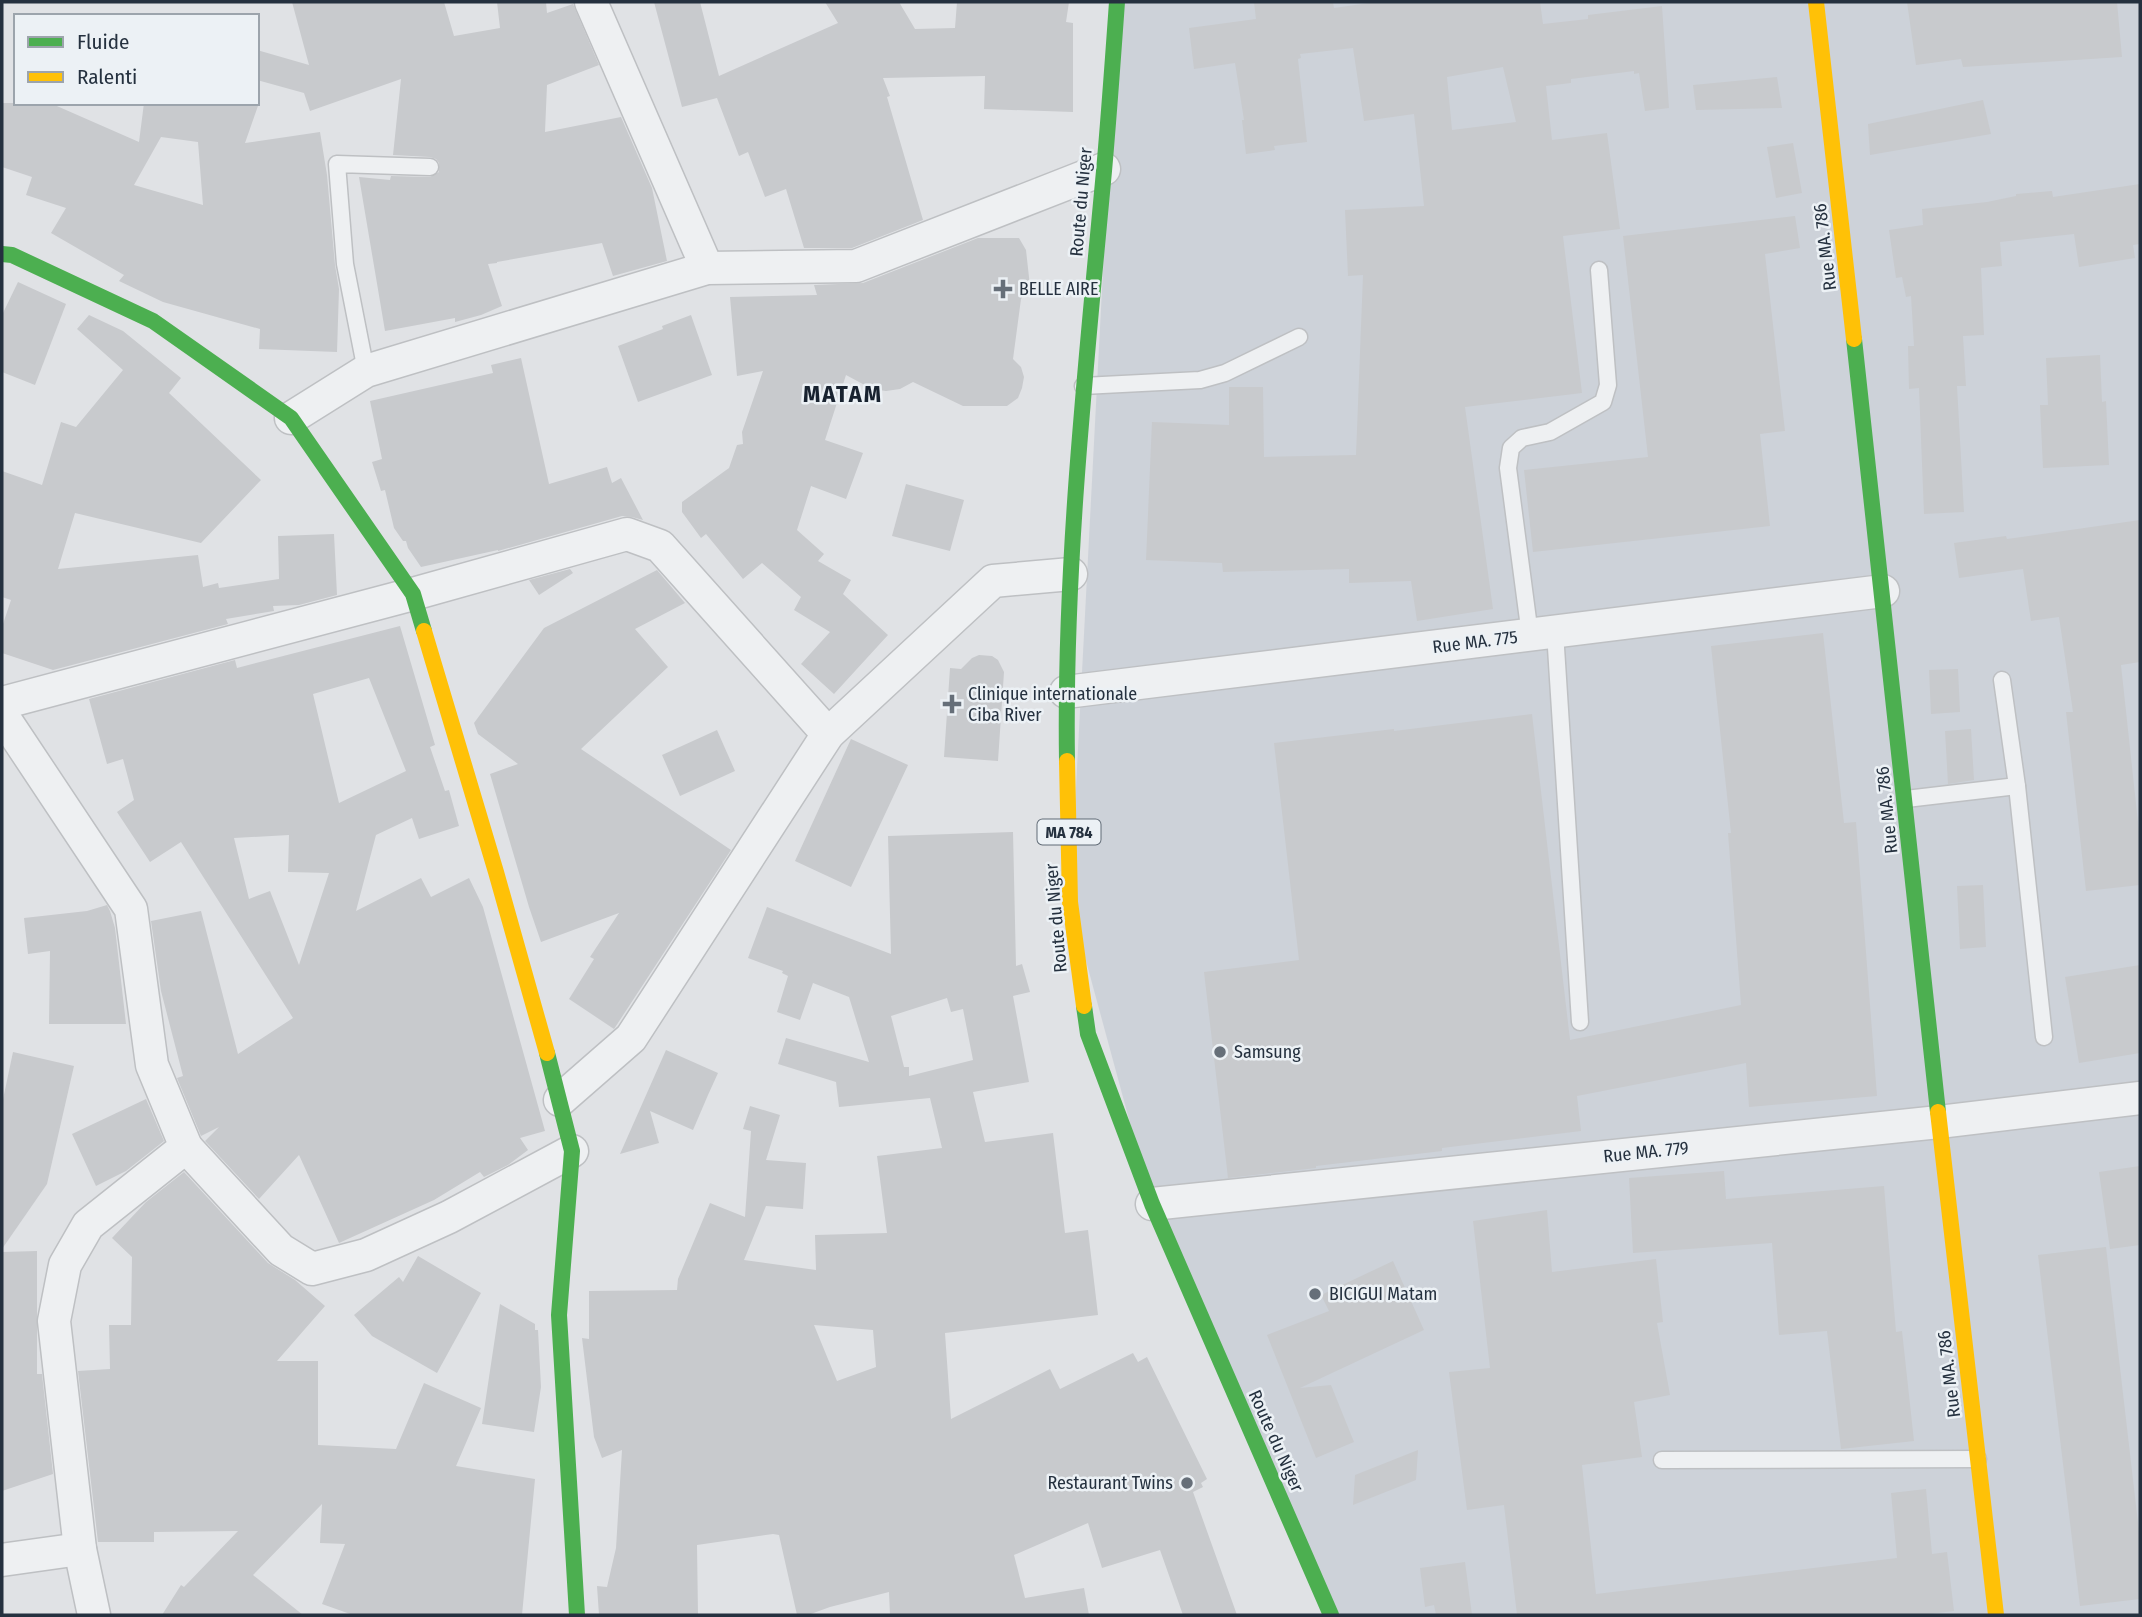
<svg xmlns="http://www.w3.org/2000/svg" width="2142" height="1617" viewBox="0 0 2142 1617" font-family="'Fira Sans Condensed',sans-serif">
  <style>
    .built { fill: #cdd2d9 }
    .building { fill: #c8cacd; fill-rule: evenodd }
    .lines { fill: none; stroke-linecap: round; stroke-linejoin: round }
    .lane-casing { stroke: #bec0c3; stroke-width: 19 }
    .street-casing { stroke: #bec0c3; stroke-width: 35 }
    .lane { stroke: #eef0f2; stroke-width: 16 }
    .street { stroke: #eef0f2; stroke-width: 32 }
    .fast { stroke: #4caf50; stroke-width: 16 }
    .slow { stroke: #ffc107; stroke-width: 16 }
    .poi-dot { fill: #666f79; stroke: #ecf1f5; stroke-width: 2.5 }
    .labels { text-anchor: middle; stroke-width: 5; stroke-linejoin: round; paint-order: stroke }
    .shield { fill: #ecf1f5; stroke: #616b76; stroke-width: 2 }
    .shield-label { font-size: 16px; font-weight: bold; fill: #25313f }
    .street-label { font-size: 18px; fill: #25313f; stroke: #ecf1f5 }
    .poi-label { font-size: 18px; fill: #25313f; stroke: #ecf1f5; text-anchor: start }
    .district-label { font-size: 24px; font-weight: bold; letter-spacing: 2px; fill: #18222f; stroke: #ecf1f5 }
  </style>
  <rect width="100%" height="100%" fill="#e0e2e5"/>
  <!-- built -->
  <path class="built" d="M1117,2H2140V1615H1331L1152,1204L1070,902Z"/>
  <!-- building -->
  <g class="building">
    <path d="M292,2H444L454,36L500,28L497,2H546L547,13L573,4L599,65L547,85L545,132L621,117L652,188L667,261L613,276L602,243L497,262V263L488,264L502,306L481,315L455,322V318L385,331L359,177L390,180L391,176L430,177L439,172V163L436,159L430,157L393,155L401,79L310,111L304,93L257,80V50L309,65Z"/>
    <path d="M654,2H700L719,76L838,23L825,2H899L915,29L955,28L957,2H1069L1066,22L1073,23V112L984,109L985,76L883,78L890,96L887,97L923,220L852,248H804L786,189L765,197L748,152L739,156L717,98L682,107Z"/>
    <path d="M1254,2H1333L1334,8L1376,2H1540L1543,24L1588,19V15L1662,6L1669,108L1645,111L1639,73L1634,74V71L1571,79V83L1546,86L1552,140L1607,133L1620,229L1563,236L1582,393L1465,407L1493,609L1417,621L1411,581L1349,583V569L1223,572L1222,563L1146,560L1152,422L1229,425V387H1263L1264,457L1356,455L1363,275L1348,276L1345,210L1424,206L1414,114L1364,121L1353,48L1300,54L1301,58L1298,59L1307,142L1274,146L1275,150L1246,154L1242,120H1244L1235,63L1194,69L1189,28L1256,19ZM1503,67L1516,122L1452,130L1447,77Z"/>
    <path d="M1907,2H2117L2122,57L1963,67L1961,59L1916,65Z"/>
    <path d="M1777,77L1782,108L1696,110L1693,85Z"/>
    <path d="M1983,100L1991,134L1870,155L1868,124Z"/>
    <path d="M2,103H50L139,142L144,103H259L245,143L320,132L327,175L335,265L339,289L337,352L259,349L260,329L163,302L119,281L124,275L51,233L66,208L26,195L32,177L2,167ZM161,137L198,142L203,205L134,185Z"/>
    <path d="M1793,143L1802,193L1776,198L1767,147Z"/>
    <path d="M2140,184V244L2133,245L2135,258L2079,267L2074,234L2000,242L2002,266L1981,268L1984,335L1963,336L1966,386H1957L1964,512L1924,514L1919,388L1909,389L1908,346H1914L1911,296L1906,297L1902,277L1896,278L1889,230L1923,225L1922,209L1987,202L2016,196V194L2052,191L2053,197Z"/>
    <path d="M1795,216L1800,248L1765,254L1785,431L1760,434L1770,526L1533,552L1524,470L1648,457L1623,236Z"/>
    <path d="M978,238H1019L1026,250L1030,286L1021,299L1013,359L1021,367L1024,377L1022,388L1018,398L1007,406H963L913,382L900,389L886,391L872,389L846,375L825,440L863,453L846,499L811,486L797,530L824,554L818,561L851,580L843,594L888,635L834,694L801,664L830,632L794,610L801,597L762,563L743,579L706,534L701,538L682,512V502L729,468L737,445L743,444L742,432L763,371L737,376L730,297L817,295L814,285L863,283Z"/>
    <path d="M18,282L66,304L35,385L2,372V315Z"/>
    <path d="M89,315L123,331L181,378L169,393L261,480L201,543L75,513L58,569L198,555L203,587L218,583L219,588L279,579L278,536L334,534L337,595L299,605L273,606L274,611L226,619L228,624L53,670L2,653V627L11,600L2,597V471L42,485L61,422L76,427L123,370L77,329Z"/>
    <path d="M691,315L712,375L638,402L618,346L663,329L662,326Z"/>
    <path d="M2100,355L2102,402L2106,401L2109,465L2043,468L2040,405H2048L2046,358Z"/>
    <path d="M521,358L549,484L607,467L612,483L621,478L643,520L632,517L622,516L498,551V550L421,567L408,548L406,541H403L394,528L385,490L381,491L372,462L382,459L370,401L493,373L491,365Z"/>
    <path d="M906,484L964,500L950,551L892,536Z"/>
    <path d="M2140,520V662L2121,665L2140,841V885L2086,891L2066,712H2073L2059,617L2031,621L2023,569L1959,578L1954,543L2006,536L2007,539Z"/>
    <path d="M570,569L573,573L539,595L529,580Z"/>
    <path d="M657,570L685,603L635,629L668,667L581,749L731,850L614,1029L569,999L594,959L590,957L619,913L541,942L529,907L490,774L518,764L478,734L474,723L544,628Z"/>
    <path d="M400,626L435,745L430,747L445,791L449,790L459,826L419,839L412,818L376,835L356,911L421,878L431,897L469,878L483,907L545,1131L520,1138L528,1150L508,1165L484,1177L480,1172L434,1200L339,1243L299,1155L259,1199L205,1141L219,1127L201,1136L177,1078L183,1076L161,991L151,921L201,911L238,1054L293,1018L181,842L150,862L117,812L134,800L123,759L107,764L89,699L235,660L237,668ZM369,678L406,771L339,803L313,694ZM289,835L288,872L329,873L299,965L270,891L249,899L234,838Z"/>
    <path d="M1823,633L1844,823L1856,822L1877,1096L1749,1107L1746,1063L1577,1096L1581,1131L1442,1148V1151L1316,1166V1168L1228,1178L1204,972L1299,960L1274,743L1394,729V731L1532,714L1570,1040L1741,1005L1728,833H1731L1711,646Z"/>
    <path d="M979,655L992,656L998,660L1004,672L998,761L944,757L950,668L961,669L972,658Z"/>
    <path d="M1958,669L1960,712L1931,714L1929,670Z"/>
    <path d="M1971,729L1974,780L1948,784L1945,731Z"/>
    <path d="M717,730L735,771L680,796L662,755Z"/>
    <path d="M851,739L908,765L851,887L795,861Z"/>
    <path d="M1013,832L1016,966L1022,964L1030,992L1013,996L1029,1082L973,1092L985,1142L1053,1133L1065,1233L1088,1230L1098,1315L945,1333L951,1419L1050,1369L1060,1389L1133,1353L1138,1362L1147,1357L1207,1479L1201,1483L1203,1487L1193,1492L1237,1615H1183L1160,1550L1102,1568L1088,1523L1014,1555L1025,1598L1084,1588L1089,1615H890L889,1592L830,1607L808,1615H797L779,1535L773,1534L697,1545L698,1615H599L597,1586L607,1587L616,1548L622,1450L602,1458L594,1437L582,1338L589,1339V1291L677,1290L678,1279L710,1203L745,1217L751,1131L743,1129L750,1106L780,1115L766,1160L806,1163L803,1209L766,1206L744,1260L816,1270L815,1235L887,1233L877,1156L942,1148L930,1098L839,1107L836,1082L778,1064L786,1038L869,1062L849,997L813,983L800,1020L777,1012L788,976L782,973L783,971L748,958L767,907L891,954L888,836ZM947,998L951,1012L963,1009L973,1060L909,1076V1067H904L891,1016ZM814,1325L873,1330L876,1367L837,1381Z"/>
    <path d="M1983,885L1986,947L1960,949L1957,886Z"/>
    <path d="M107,905L110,911L115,928L126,1024H49L50,951L28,954L24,918L87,911Z"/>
    <path d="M2140,965V1053L2079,1063L2065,977Z"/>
    <path d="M666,1050L718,1073L708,1095L693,1130L650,1111L659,1143L620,1154Z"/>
    <path d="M13,1052L74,1066L47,1184L2,1249V1104Z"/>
    <path d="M146,1099L164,1141L126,1171L96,1186L72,1134Z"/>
    <path d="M2140,1166V1245L2110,1249L2099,1172Z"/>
    <path d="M1724,1171L1726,1199L1884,1186L1896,1332L1902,1331L1914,1441L1841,1449L1827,1331L1779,1335L1772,1243L1633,1253L1629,1178Z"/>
    <path d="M184,1172L268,1263L295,1280L325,1306L277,1361H318V1445L396,1449L424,1383L481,1408L456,1466L535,1479L522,1615H353L322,1604L345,1544L320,1543L322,1504L253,1575L303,1615H162L181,1585L184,1587L238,1531L154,1532V1542H98L78,1371L110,1369L109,1325H131L132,1257L112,1238L146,1202Z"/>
    <path d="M1547,1210L1552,1272L1656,1259L1663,1322L1657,1323L1670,1395L1634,1402L1642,1457L1582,1465L1596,1594L1897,1558L1891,1493L1926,1489L1932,1554L1947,1552L1954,1611L1920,1615H1517L1504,1505L1467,1510L1449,1372L1490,1368L1473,1221Z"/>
    <path d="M2106,1247L2140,1540V1599L2080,1606L2038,1255Z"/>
    <path d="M37,1251V1374H42L53,1474L2,1491V1252Z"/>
    <path d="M418,1256L481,1293L437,1373L372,1336L354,1315L399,1277L403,1282Z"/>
    <path d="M1393,1261L1424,1330L1300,1388L1331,1385L1354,1442L1316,1458L1267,1335L1329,1311L1321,1295Z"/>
    <path d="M500,1304L535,1324V1330H538L541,1387L534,1432L482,1424Z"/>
    <path d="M1418,1450L1416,1480L1353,1505L1355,1475Z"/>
    <path d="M1465,1562L1472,1615H1436L1434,1605L1425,1607L1420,1568Z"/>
  </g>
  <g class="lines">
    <!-- lane casing -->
    <g class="lane-casing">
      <g id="lane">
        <path d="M366,371L345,264L337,164L430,167"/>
        <path d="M1083,386L1200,380L1225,373L1299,337"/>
        <path d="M1555,632L1580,1022"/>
        <path d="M1530,635L1508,468L1511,448L1522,438L1550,432L1603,402L1608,385L1599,270"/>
        <path d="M2002,680L2017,786L2044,1037"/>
        <path d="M1906,799L2017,786"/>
        <path d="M1662,1460L1978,1459"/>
      </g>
    </g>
    <!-- street casing -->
    <g class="street-casing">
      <g id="street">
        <path d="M591,2L707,268"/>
        <path d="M291,418L366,371L707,268L856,266L1104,169"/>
        <path d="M1066,692L1883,591"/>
        <path d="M2,703L413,594L627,534L660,546L828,734"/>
        <path d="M2,715L131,909L152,1065L186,1147L88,1225L65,1265L54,1321L80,1549L94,1615"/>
        <path d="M560,1100L631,1038L828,734L993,581L1071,574"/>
        <path d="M186,1147L281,1250L312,1269L366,1255L449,1217L572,1151"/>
        <path d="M1152,1204L1939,1122L2140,1098"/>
        <path d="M2,1560L80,1549"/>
      </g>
    </g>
    <!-- lane -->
    <use href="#lane" class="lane"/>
    <!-- street -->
    <use href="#street" class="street"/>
    <!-- fast -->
    <g class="fast">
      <path d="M2,254L12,255L153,321L291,418L413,594L424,631"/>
      <path d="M1854,339L1938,1112"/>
      <path d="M1067,761C1064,564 1086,367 1104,171C1109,115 1113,58 1117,2"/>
      <path d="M1084,1006L1088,1034L1152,1204L1331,1615"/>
      <path d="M547,1053L572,1151L559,1315L577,1615"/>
    </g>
    <!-- slow -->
    <g class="slow">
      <path d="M1816,2L1854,339"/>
      <path d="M424,631L496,872L547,1053"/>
      <path d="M1067,761L1070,902L1084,1006"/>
      <path d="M1938,1112L1996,1615"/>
    </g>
  </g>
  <!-- markers -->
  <g class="poi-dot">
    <path d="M999.5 278.5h7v7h7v7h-7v7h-7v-7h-7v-7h7z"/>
    <path d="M948.5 693.5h7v7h7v7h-7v7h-7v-7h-7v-7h7z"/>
    <circle cx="1220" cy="1052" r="7"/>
    <circle cx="1315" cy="1294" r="7"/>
    <circle cx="1187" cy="1483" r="7"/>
  </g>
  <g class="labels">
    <!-- shield labels -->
    <rect class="shield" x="1037.5" y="819.5" width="63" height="25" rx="5"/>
    <g class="shield-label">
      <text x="1069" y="838">MA 784</text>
    </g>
    <!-- street labels -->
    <g class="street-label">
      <text transform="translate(1081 202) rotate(-85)" y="6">Route du Niger</text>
      <text transform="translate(1825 247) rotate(-97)" y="6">Rue MA. 786</text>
      <text transform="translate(1475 642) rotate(-7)" y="6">Rue MA. 775</text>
      <text transform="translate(1887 810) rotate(-96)" y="6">Rue MA. 786</text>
      <text transform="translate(1056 918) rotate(-95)" y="6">Route du Niger</text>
      <text transform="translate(1646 1152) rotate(-6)" y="6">Rue MA. 779</text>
      <text transform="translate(1949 1374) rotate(-97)" y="6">Rue MA. 786</text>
      <text transform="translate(1276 1441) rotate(66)" y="6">Route du Niger</text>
    </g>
    <!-- poi labels -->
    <g class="poi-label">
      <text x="1019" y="295">BELLE AIRE</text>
      <text x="968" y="700">Clinique internationale<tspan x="968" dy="21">Ciba River</tspan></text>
      <text x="1234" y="1058">Samsung</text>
      <text x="1329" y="1300">BICIGUI Matam</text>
      <text x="1173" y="1489" text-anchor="end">Restaurant Twins</text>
    </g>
    <!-- district labels -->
    <g class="district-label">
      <text x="843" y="402">MATAM</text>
    </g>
  </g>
  <!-- border -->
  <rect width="2142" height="1617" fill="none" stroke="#25313f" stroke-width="7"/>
  <!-- legend -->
  <rect x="14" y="14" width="245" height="91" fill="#ecf1f5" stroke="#9ca4ac" stroke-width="2"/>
  <rect x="28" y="37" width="35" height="10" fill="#4caf50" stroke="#9ca4ac" stroke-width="2"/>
  <text x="77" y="49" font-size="21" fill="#25313f">Fluide</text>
  <rect x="28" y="72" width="35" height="10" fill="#ffc107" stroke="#9ca4ac" stroke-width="2"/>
  <text x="77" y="84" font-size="21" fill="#25313f">Ralenti</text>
</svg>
